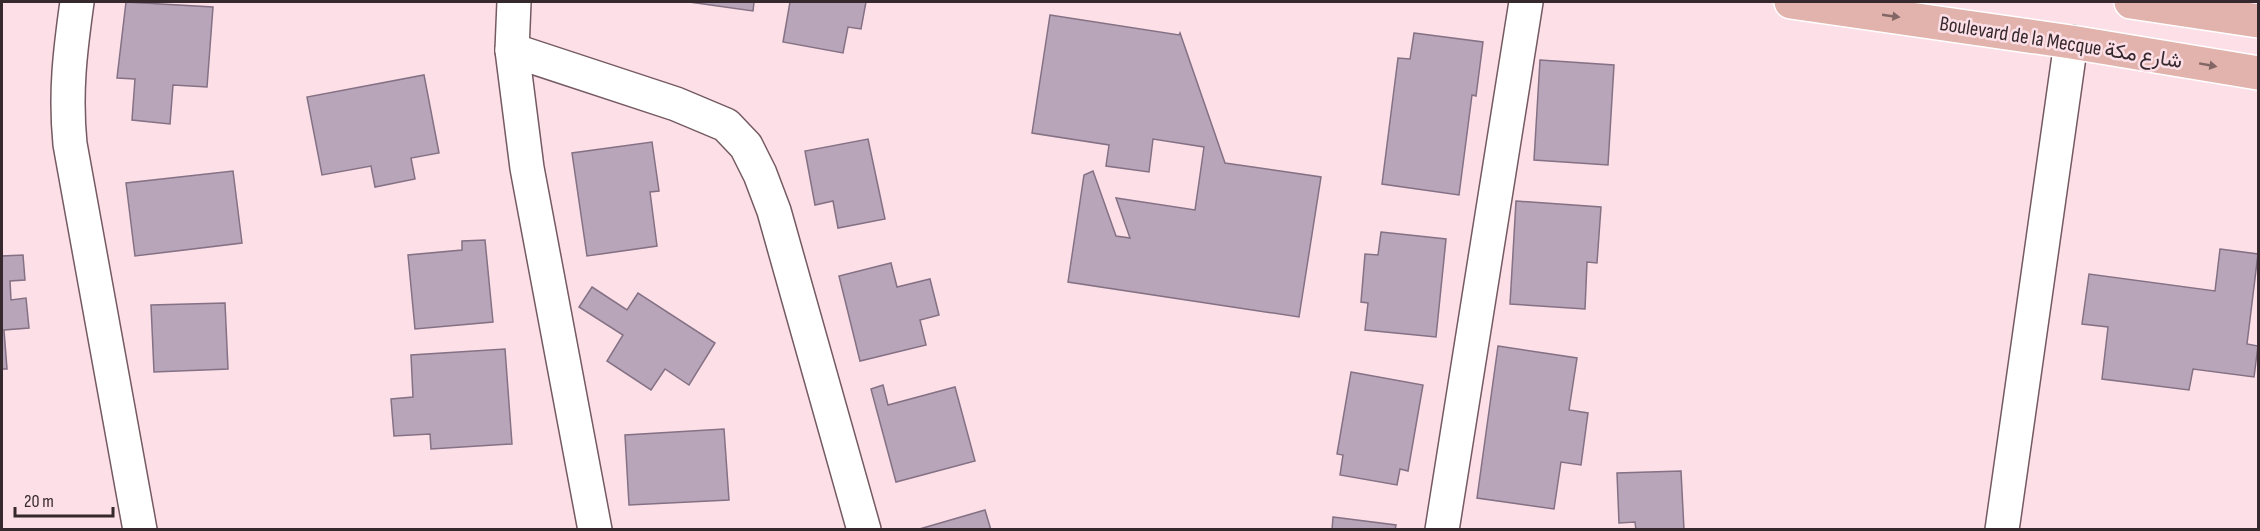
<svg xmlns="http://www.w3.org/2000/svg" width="2260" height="531" viewBox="0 0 2260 531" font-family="'Sofia Sans Condensed',Vazirmatn,sans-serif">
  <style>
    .building { fill: #b9a5b9; stroke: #847184; stroke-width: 1.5 }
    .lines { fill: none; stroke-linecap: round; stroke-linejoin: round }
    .minor-casing { stroke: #745a62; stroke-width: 36 }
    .major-casing { stroke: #fff; stroke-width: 36 }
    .minor { stroke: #fff; stroke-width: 33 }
    .major { stroke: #e1b3ac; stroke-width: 33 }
    .oneway { fill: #826766 }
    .labels { text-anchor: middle; stroke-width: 5; stroke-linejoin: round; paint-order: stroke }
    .street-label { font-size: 21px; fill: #35292d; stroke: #fddfe8 }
  </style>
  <rect width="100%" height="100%" fill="#fddfe8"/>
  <!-- building -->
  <g class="building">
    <path d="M126,2L213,7L207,87L173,85L170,124L132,120L135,79L117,78Z"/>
    <path d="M689,2H754L753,11Z"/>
    <path d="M790,2H866L861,29L848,27L843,53L783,42Z"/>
    <path d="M1050,15L1179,35L1180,33L1225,163L1321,177L1299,317L1068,282L1084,175L1093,171L1116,236L1130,238L1116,198L1195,210L1204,147L1153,139L1149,172L1106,166L1109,145L1032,133Z"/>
    <path d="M1414,33L1483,42L1476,96L1472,95L1459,195L1382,184L1398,58L1410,59Z"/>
    <path d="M1540,60L1614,65L1608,165L1534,160Z"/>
    <path d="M424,75L439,153L411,158L415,179L375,187L371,166L322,175L307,97Z"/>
    <path d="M868,139L885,219L838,228L833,201L815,205L805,151Z"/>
    <path d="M652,142L659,191L650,192L657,246L587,256L572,153Z"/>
    <path d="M233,171L242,243L135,256L126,183Z"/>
    <path d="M1516,201L1601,207L1597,263L1587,262L1585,309L1510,304Z"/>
    <path d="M1381,232L1446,239L1436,337L1365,330L1368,303L1361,302L1365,254L1378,255Z"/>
    <path d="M485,240L493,322L415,329L408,255L462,250V241Z"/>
    <path d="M2220,249L2258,254L2247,344L2258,346L2254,377L2193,369L2189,390L2102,379L2108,327L2082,324L2089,274L2215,291Z"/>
    <path d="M23,255L25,280L10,281L11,300L26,298L29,328L4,330L7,369H2V256Z"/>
    <path d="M891,263L897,287L930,279L939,315L920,320L926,345L860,361L839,276Z"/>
    <path d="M592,287L627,310L638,293L715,343L689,385L665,369L651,390L607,361L623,335L579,307Z"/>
    <path d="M225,303L228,369L154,372L151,305Z"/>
    <path d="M1498,346L1577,358L1569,410L1588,413L1581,465L1561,462L1554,509L1477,498Z"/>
    <path d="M505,349L512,444L431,449L430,434L394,436L391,399L413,397L411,355Z"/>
    <path d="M1351,372L1423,385L1408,471L1400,469L1397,485L1340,475L1343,455L1337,454Z"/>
    <path d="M883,385L888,405L955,387L975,461L896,482L871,389Z"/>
    <path d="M724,429L729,500L629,505L625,435Z"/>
    <path d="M1681,471L1684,530H1636L1635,522L1619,523L1617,473Z"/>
    <path d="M985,510L991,530H916Z"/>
    <path d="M1333,517L1396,525L1395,530H1332Z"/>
  </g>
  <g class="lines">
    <!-- minor casing -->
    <g class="minor-casing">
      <g id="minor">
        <path d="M77,2C70,52 65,93 70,144L140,530"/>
        <path d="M514,2L512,50L527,168L595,530"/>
        <path d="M512,50L676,104L726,125L746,146L760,174L774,211L864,530"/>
        <path d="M1442,530L1526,2"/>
        <path d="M2002,530L2071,42"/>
      </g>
    </g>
    <!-- major casing -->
    <g class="major-casing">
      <g id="major">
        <path d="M1791,2L2071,42L2258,73"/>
        <path d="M2131,2L2258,21"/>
      </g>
    </g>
    <!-- minor -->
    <use href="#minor" class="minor"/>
    <!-- major -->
    <use href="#major" class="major"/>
  </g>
  <!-- one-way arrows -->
  <defs><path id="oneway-solid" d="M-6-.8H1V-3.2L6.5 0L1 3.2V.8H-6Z" transform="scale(1.5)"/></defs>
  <g class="oneway">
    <use href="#oneway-solid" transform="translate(1891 16) rotate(8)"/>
    <use href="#oneway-solid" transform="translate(2208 65) rotate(10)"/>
  </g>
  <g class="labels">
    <!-- street labels -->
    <g class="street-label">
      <text transform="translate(2061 42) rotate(9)" y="7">Boulevard de la Mecque شارع مكة</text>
    </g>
  </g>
  <!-- border -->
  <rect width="2260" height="531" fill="none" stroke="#35292d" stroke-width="6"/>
  <!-- scale -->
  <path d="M15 507v9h98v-9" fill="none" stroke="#35292d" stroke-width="3"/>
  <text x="24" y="507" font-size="18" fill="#35292d" stroke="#fddfe8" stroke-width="4.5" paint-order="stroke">20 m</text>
</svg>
